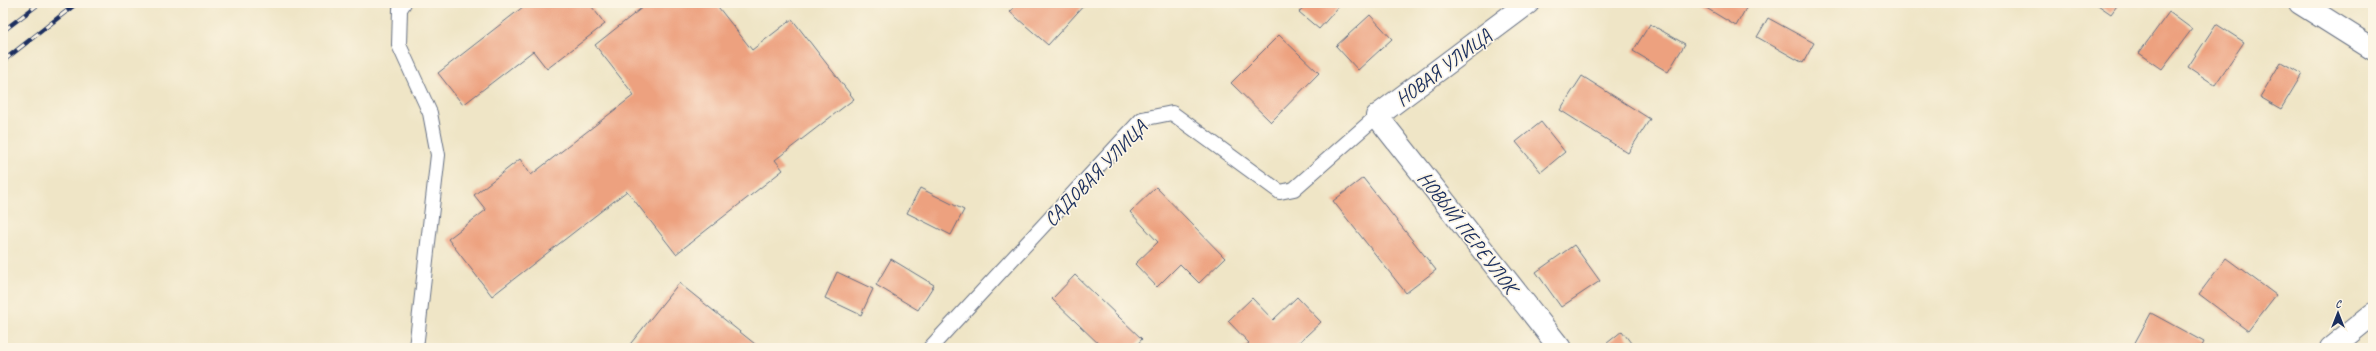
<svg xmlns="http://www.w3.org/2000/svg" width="2376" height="351" viewBox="0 0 2376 351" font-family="Caveat,sans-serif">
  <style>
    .building { fill: #eda17f }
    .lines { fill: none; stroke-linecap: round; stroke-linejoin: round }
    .lane-casing { stroke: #656f82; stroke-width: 16 }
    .street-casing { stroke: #656f82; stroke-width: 24 }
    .secondary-casing { stroke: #656f82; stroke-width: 24 }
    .lane { stroke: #fff; stroke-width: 14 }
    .street { stroke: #fff; stroke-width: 22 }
    .secondary { stroke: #fff; stroke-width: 22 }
    .rail-casing { stroke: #1b2f5e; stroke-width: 4.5 }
    .rail { stroke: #fcf5e5; stroke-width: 3; stroke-dasharray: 9; stroke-linecap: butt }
    .labels { text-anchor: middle; stroke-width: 3.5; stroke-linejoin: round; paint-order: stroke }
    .street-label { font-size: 20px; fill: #1b2f5e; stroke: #fcf5e5 }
  </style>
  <rect width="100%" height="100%" fill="#fcf5e5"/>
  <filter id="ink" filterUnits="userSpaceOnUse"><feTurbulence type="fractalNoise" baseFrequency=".025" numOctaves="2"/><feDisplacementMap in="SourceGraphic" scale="8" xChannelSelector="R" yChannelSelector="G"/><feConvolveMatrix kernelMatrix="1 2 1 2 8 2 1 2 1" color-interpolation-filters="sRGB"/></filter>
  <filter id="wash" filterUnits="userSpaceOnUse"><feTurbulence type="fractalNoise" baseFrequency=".012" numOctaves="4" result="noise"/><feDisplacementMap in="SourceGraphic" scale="16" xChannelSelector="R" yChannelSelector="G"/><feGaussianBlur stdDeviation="0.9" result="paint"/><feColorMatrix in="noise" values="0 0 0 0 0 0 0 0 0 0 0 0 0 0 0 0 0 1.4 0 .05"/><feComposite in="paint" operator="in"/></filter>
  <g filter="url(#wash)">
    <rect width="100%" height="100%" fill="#efe5c6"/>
    <g id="blocks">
      <!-- building -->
      <g class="building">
        <path d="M528,3H589L605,24L547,69L533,51L463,105L438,73Z"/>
        <path d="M648,3H715L752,50L792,19L854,99L775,160L783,170L676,254L627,191L492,296L448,239L486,210L474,195L520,159L531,175L634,95L595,45Z"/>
        <path d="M1018,3H1086L1048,45L1010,12Z"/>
        <path d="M1307,3H1342L1319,29L1299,12Z"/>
        <path d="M1698,3H1749L1736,26Z"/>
        <path d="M2095,3H2119L2111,14Z"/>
        <path d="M2169,12L2192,29L2162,69L2139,53Z"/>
        <path d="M1370,15L1392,39L1358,70L1336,46Z"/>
        <path d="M1768,18L1814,43L1803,63L1757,37Z"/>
        <path d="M1650,24L1685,44L1668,72L1633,51Z"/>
        <path d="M2216,24L2244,42L2215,85L2188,67Z"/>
        <path d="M1279,35L1319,73L1271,122L1231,83Z"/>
        <path d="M2281,62L2302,74L2281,109L2260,97Z"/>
        <path d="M1582,76L1650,119L1628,153L1560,110Z"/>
        <path d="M1541,122L1565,152L1541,172L1516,142Z"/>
        <path d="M1363,178L1436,270L1406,293L1333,201Z"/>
        <path d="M1156,187L1225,258L1199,283L1180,264L1157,287L1135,264L1158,242L1130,212Z"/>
        <path d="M920,188L964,210L951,235L907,213Z"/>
        <path d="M1574,245L1600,281L1561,307L1536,272Z"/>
        <path d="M2226,258L2276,295L2248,331L2199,294Z"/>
        <path d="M891,259L934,285L918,310L876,285Z"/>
        <path d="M837,272L873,289L861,315L825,298Z"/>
        <path d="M1075,275L1142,339L1134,348H1103L1052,299Z"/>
        <path d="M679,283L760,348H627Z"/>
        <path d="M1297,297L1321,322L1293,348H1243L1249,343L1228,321L1252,298L1273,320Z"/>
        <path d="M2151,313L2204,342L2201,348H2132Z"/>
        <path d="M1622,331L1634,347L1601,348Z"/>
      </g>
    </g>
  </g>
  <g filter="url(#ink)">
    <use href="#blocks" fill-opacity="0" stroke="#656f82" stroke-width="1"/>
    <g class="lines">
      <!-- lane casing -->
      <g class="lane-casing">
        <g id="lane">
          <path d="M404,3L400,9L399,45L430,113L438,155L416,348"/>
          <path d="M930,348L1142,119L1172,113L1280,192L1294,189L1377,116"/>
        </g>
      </g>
      <!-- street casing -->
      <g class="street-casing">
        <g id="street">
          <path d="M1528,3L1377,116L1560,348"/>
          <path d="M2300,3L2373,49"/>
        </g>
      </g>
      <!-- secondary casing -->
      <g class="secondary-casing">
        <path id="secondary" d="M2331,348L2373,314"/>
      </g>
      <!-- lane -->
      <use href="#lane" class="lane"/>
      <!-- street -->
      <use href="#street" class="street"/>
      <!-- secondary -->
      <use href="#secondary" class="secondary"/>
      <!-- rail casing -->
      <g class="rail-casing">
        <g id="rail">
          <path d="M3,5L6,3"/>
          <path d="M3,31L40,3"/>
          <path d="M3,61L77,3"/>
        </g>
      </g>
      <!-- rail -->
      <use href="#rail" class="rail"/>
    </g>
  </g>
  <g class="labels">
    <!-- street labels -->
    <g class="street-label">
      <text transform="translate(1443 67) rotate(-37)" y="7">НОВАЯ УЛИЦА</text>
      <text transform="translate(1095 173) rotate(-46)" y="7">САДОВАЯ УЛИЦА</text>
      <text transform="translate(1468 232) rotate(52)" y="7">НОВЫЙ ПЕРЕУЛОК</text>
    </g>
  </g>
  <!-- margin -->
  <rect width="2376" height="351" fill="none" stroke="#fcf5e5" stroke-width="16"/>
  <!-- north arrow -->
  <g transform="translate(2338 313)" stroke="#fcf5e5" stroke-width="3" paint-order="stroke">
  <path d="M0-3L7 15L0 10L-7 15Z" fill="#1b2f5e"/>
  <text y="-6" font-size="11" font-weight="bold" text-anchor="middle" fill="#1b2f5e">С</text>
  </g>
</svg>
